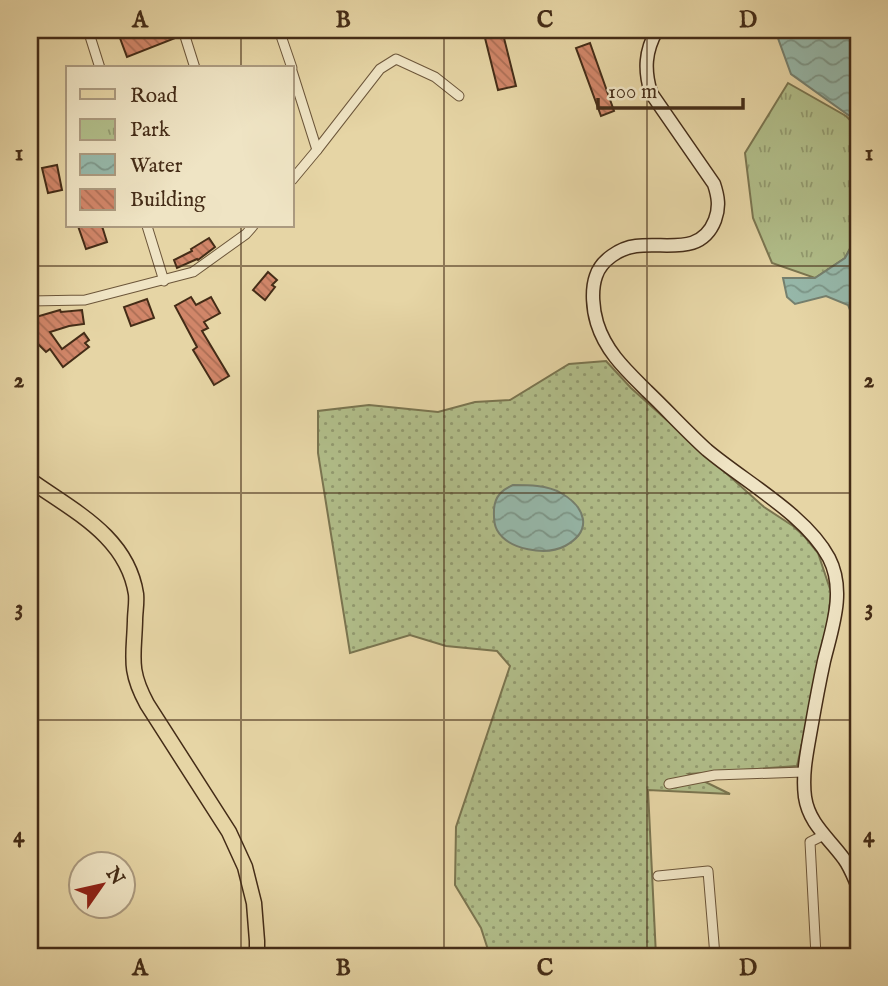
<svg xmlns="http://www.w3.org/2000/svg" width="888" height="986" viewBox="0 0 888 986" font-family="'IM FELL English',serif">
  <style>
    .grass { fill: url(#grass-dots); stroke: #7a7550; stroke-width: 2 }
    .park { fill: url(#park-tufts); stroke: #7a7550; stroke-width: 2 }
    .water { fill: url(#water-waves); stroke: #75806f; stroke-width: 2 }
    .building { fill: url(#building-back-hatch); stroke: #442c17; stroke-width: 2 }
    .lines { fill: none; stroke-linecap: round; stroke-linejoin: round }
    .street-casing { stroke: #6c563a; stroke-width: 11 }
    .secondary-casing { stroke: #442c17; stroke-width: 15 }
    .primary-casing { stroke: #442c17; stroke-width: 17 }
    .street { stroke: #efe4c4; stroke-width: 9 }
    .secondary { stroke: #efe4c4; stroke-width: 12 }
    .primary { stroke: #e6d5a5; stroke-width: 14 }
    .grid { fill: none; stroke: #442c17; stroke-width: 2; stroke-opacity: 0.55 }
    .neatline { fill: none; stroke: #442c17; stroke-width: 2.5 }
    .grid-label { font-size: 23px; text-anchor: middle; font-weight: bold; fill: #442c17 }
  </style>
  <defs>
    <pattern id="grass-dots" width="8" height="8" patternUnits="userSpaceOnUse" patternTransform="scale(1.75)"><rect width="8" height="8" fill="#b1be8a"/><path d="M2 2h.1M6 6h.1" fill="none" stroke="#929b70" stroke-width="1.8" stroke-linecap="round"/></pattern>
    <pattern id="park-tufts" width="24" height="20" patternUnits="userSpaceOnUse" patternTransform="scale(1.75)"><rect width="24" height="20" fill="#b1be8a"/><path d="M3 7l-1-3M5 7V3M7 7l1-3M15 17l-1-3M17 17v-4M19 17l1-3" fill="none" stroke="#929b70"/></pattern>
    <pattern id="water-waves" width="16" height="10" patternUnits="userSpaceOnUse" patternTransform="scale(1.75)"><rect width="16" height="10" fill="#96b8aa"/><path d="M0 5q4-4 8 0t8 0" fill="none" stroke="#7c9689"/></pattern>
    <pattern id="building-back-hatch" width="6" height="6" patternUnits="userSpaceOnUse" patternTransform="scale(1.75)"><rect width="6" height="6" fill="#d18669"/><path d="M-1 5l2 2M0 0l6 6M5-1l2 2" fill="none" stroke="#ab6e55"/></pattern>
  </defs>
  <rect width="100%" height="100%" fill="#e6d5a5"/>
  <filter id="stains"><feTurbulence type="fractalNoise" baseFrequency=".00286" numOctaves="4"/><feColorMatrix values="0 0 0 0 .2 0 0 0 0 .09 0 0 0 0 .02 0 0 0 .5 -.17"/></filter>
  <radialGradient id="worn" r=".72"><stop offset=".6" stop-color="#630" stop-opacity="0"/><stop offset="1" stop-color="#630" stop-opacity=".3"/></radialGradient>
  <!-- grass -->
  <path class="grass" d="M606,361L631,388L764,507L793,526L805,537L818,553L831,592L827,630L797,766L689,774L730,794L648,790L656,956H490L481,928L455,885L456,827L510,666L497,651L446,646L410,635L350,653L318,453V411L369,405L438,412L475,402L510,400L569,364Z"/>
  <!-- park -->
  <path class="park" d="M788,83L846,116L858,128V233L845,258L815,278L772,263L753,218L745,153Z"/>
  <!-- water -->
  <g class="water">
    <path d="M775,30H858V122L791,74Z"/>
    <path d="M858,235V330L848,305L826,296L795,304L787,297L783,278H815L845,258Z"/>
    <path d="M513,485C528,485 547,485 561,493C585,507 594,530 565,546C546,556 508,550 497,530C493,523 494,516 494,509C495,496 502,490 513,485Z"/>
  </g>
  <!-- building -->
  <g class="building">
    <path d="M117,30H176L178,37L127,57Z"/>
    <path d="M483,30H502L516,86L498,90Z"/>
    <path d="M590,43L614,111L601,116L576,48Z"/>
    <path d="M57,165L62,190L48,193L42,168Z"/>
    <path d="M78,226H102L107,242L86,249Z"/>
    <path d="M209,238L215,247L198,260L197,259L177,268L174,260L192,251L191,249Z"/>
    <path d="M268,272L277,280L272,285L275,287L265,300L253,290Z"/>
    <path d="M191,297L196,305L211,297L220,313L204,322L208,328L202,331L229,376L214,385L193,350L197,347L175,306Z"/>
    <path d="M147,299L154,318L131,326L124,307Z"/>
    <path d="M30,308H34L36,317L60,310L61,312L82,310L84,324L69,326L50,332L62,349L84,333L89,340L85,343L89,347L63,367L50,349L46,352L36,342L30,352Z"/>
  </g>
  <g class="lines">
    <!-- street casing -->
    <g class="street-casing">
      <g id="street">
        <path d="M88,30L100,68"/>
        <path d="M183,30L195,68"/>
        <path d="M279,30L292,68"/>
        <path d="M292,71L317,150"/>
        <path d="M292,180L317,150L380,69L396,59L435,77L459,96"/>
        <path d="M147,226L164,281"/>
        <path d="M30,301L85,300L193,272L246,234L253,226"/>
        <path d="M669,784L715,775L803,772"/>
        <path d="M658,876L708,871L715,956"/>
        <path d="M816,956L810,842L824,835"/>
      </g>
    </g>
    <!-- secondary casing -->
    <g class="secondary-casing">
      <path id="secondary" d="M657,30C645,51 644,70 651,93L714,184C718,196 720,207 715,220C701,256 666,242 636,246C620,248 601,260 596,276C591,290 593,310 597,323C606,352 626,370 647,391C667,410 686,431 707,450C745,482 806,515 829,558C846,591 832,628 824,661C819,684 815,706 811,729C807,752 802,774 805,797C809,824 829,838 844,859C850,867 854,878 858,887"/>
    </g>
    <!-- primary casing -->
    <g class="primary-casing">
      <path id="primary" d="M30,480C73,511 127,536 136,594C137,603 135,612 135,621C134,657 128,669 147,704L229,832L245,867L254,903L257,941V956"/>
    </g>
    <!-- street -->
    <use href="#street" class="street"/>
    <!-- secondary -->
    <use href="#secondary" class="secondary"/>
    <!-- primary -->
    <use href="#primary" class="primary"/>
  </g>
  <!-- grid -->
  <path class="grid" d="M241,30V68M444,30V956M647,30V956M241,226V956M30,266H858M30,493H858M30,720H858"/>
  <!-- margin -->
  <rect width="888" height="986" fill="none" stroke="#e6d5a5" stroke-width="77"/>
  <!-- legend -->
  <rect x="66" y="66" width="228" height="161" fill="#efe4c4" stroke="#ab9a7f" stroke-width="2"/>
  <rect x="80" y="89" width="35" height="10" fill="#e6d5a5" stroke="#ab9a7f" stroke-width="2"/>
  <text x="130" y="102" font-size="21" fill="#442c17">Road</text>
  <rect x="80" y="119" width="35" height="21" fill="url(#park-tufts)" stroke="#ab9a7f" stroke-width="2"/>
  <text x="130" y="136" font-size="21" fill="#442c17">Park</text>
  <rect x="80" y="154" width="35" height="21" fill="url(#water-waves)" stroke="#ab9a7f" stroke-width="2"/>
  <text x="130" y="172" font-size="21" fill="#442c17">Water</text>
  <rect x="80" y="189" width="35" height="21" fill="url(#building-back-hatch)" stroke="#ab9a7f" stroke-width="2"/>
  <text x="130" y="206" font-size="21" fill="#442c17">Building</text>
  <!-- north arrow -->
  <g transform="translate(102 885) rotate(56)"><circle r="33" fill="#efe4c4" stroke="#ab9a7f" stroke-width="2"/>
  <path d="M0-5L12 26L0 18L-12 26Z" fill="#8f2418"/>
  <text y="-10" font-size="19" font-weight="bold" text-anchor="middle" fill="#442c17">N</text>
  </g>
  <!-- scale -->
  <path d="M598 98v10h145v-10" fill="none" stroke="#442c17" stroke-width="3.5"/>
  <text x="608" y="98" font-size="21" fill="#442c17" stroke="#efe4c4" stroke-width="5" paint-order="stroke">100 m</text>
  <rect x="38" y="38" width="812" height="910" class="neatline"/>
  <g class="grid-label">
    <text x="140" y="27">A</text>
    <text x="343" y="27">B</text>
    <text x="545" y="27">C</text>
    <text x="748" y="27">D</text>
    <text x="19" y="160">1</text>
    <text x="869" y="160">1</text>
    <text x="19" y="387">2</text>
    <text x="869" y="387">2</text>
    <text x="19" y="615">3</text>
    <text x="869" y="615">3</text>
    <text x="19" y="842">4</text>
    <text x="869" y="842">4</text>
    <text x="140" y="975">A</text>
    <text x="343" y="975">B</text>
    <text x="545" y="975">C</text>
    <text x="748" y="975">D</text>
  </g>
  <rect width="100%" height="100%" filter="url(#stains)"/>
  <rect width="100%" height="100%" fill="url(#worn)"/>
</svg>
